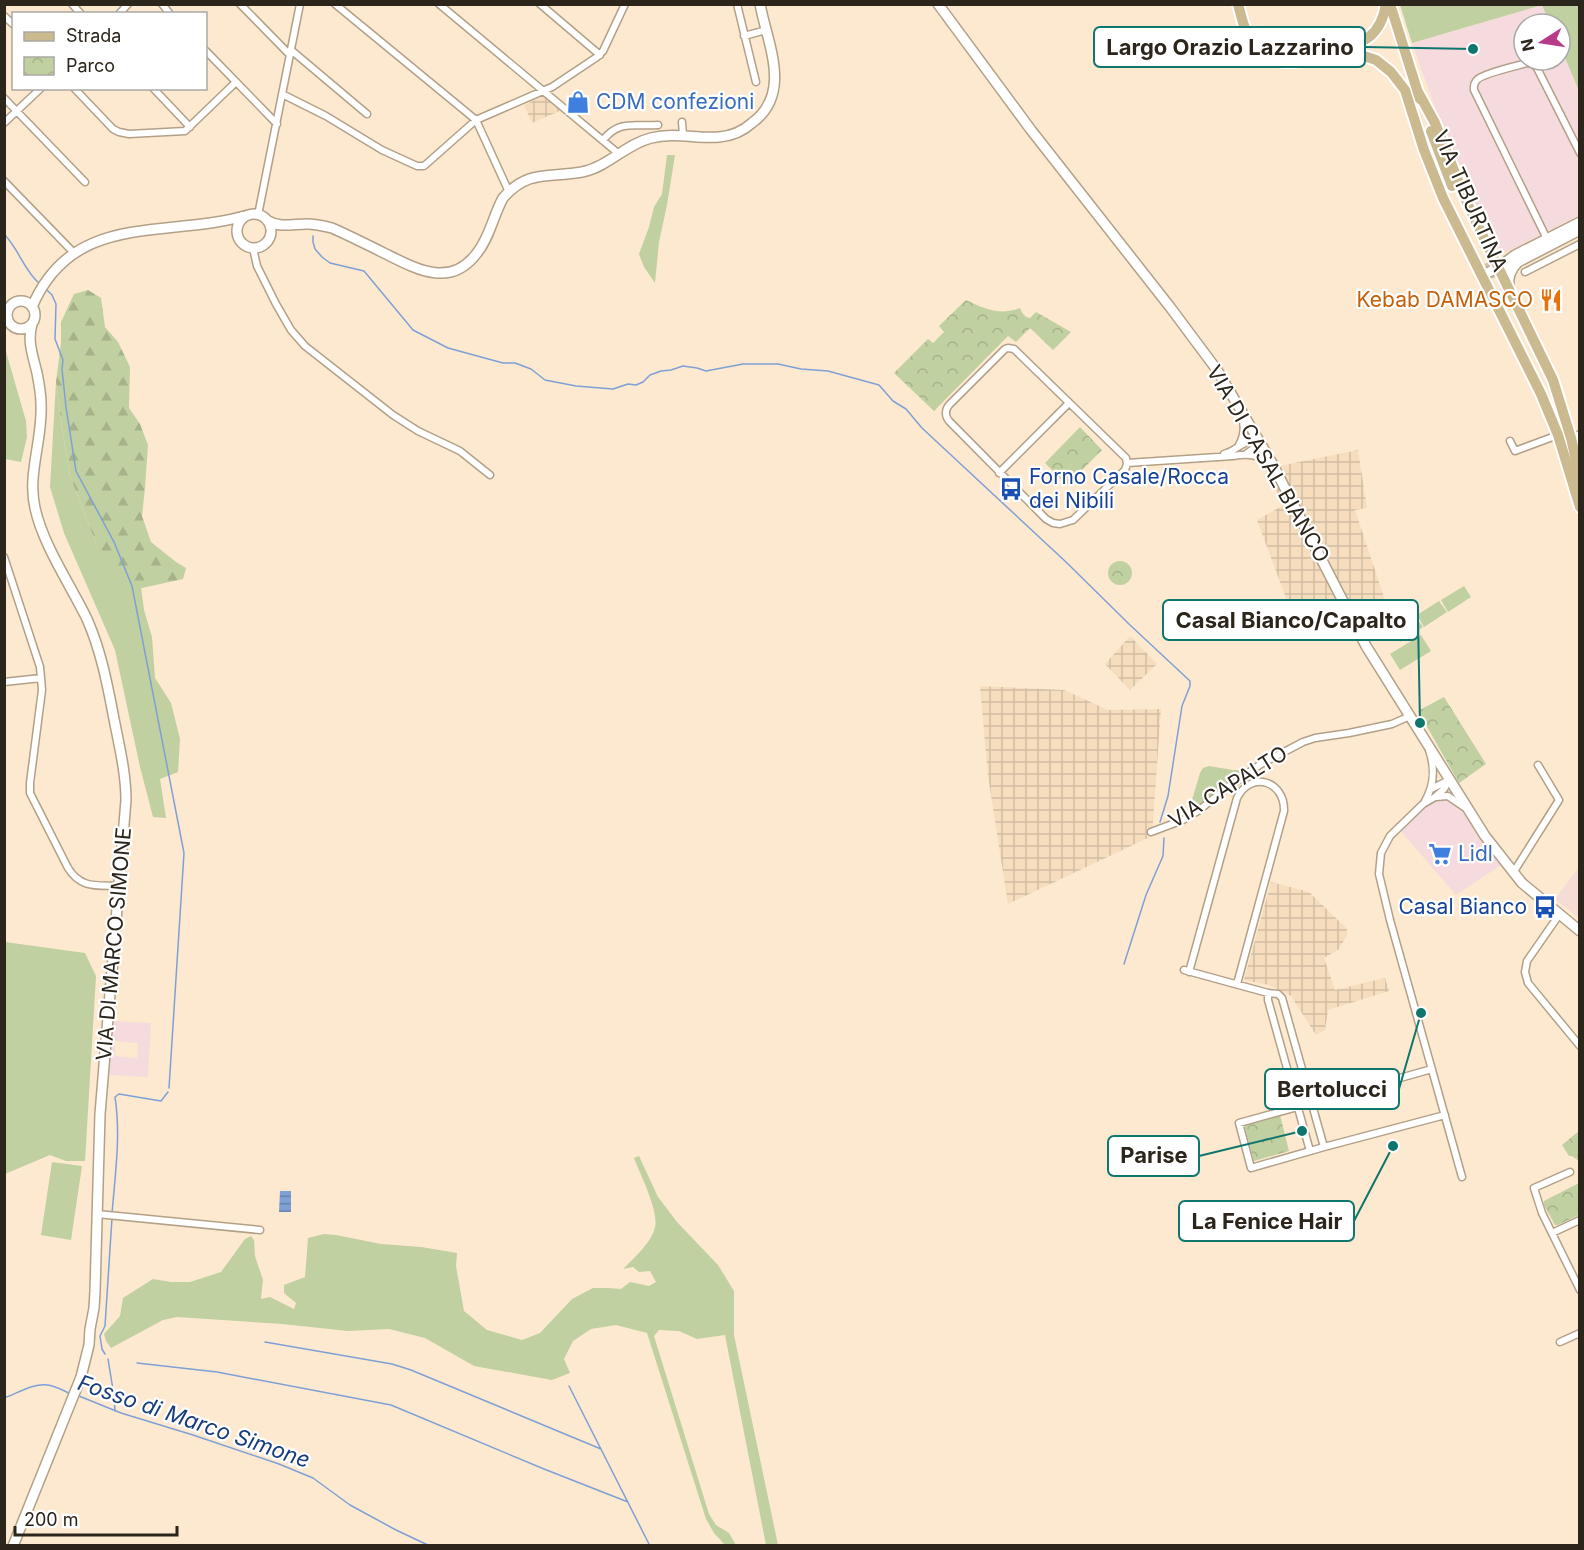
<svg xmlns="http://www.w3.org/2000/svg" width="1584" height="1550" font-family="Inter,sans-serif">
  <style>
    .commercial { fill: #f5dbdd; fill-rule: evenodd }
    .industrial { fill: url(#industrial-grid) }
    .education { fill: #f5dcd5 }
    .grass { fill: #c0d0a1 }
    .forest { fill: url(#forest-firs) }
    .park { fill: url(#park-crowns) }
    .water { fill: url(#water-rules) }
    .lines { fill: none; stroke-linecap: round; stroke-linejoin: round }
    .stream { stroke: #7fa0d5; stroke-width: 1.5 }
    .primary-tunnel { stroke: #d3c2ab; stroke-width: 10; stroke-dasharray: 10 5; stroke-linecap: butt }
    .street-casing { stroke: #b3a088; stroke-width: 9 }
    .secondary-casing { stroke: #b3a088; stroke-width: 12 }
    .primary-casing { stroke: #fff; stroke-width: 14 }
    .street { stroke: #fff; stroke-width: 6 }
    .secondary { stroke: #fff; stroke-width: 9 }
    .primary { stroke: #cbb98f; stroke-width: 10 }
    .labels { text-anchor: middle; stroke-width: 4.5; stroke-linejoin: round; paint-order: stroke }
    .shop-label { font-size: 21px; fill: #366cbe; stroke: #fff; text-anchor: start }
    .street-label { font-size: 21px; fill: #2c251b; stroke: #fff }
    .food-label { font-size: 21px; fill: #c56008; stroke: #fff; text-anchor: end }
    .transit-label { font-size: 21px; fill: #164399; stroke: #fff; text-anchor: start }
    .water-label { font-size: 22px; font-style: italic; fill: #153c7c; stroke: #fff }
    .leader { fill: none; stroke: #0f766e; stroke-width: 2 }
    .callout-dot { fill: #0f766e; stroke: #fff; stroke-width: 2 }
    .callout { fill: #fff; stroke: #0f766e; stroke-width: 2 }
    .callout-label { font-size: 22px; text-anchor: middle; font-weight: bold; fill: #2c251b }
  </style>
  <defs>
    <pattern id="industrial-grid" width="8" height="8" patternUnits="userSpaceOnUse" patternTransform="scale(1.5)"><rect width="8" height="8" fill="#f6ddbe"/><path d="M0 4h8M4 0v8" fill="none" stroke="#d3bea3"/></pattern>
    <pattern id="forest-firs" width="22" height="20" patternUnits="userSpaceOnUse" patternTransform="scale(1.5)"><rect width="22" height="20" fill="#c0d0a1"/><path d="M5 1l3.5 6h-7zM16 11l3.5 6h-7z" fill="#a5b28a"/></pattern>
    <pattern id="park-crowns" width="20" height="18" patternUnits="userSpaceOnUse" patternTransform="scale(1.5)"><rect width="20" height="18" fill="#c0d0a1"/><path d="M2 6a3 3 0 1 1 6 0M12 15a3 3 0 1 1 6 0" fill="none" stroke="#a5b28a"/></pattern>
    <pattern id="water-rules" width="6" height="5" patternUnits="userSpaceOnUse" patternTransform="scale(1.5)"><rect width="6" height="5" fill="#7fa0d5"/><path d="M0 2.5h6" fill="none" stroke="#6882ac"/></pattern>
  </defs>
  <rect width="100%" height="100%" fill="#fde9cf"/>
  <!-- commercial -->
  <path class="commercial" d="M1542,5L1550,24H1524V60H1560V46L1579,91V215L1507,252L1494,246L1457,169L1412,43Z
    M1449,780L1504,863L1456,895L1398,828Z
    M113,1021L151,1023L148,1077L109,1075ZM115,1041L138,1043L137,1058L115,1056Z"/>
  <!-- industrial -->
  <path class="industrial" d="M544,96L562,110L532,123L524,105Z
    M1358,450L1367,508L1355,510L1387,606L1346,621L1339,607L1292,614L1257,520L1284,505L1265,469Z
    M1130,636L1157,664L1130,690L1105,664Z
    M980,686L1064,690L1108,710L1161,709L1152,836L1008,904L988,776Z
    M1271,882L1309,892L1347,929V935L1339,949L1324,958L1335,990L1385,978L1389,991L1328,1010L1325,1030L1316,1035L1291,996L1269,985L1244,980Z"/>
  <!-- education -->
  <path class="education" d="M1579,867V918L1555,899Z"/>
  <!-- grass -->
  <path class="grass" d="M1400,5H1579V91L1560,46V24H1550L1542,5L1412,43Z
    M667,155H675L667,205L659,242L655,283L644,267L639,254L649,227L654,207L662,194Z
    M5,348L26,421L27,437L21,462L5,459Z
    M56,382L62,428L70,476L96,543L141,587L144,610L152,637L155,678L171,703L180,739L178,772L160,779L166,818L153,817L140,767L115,650L64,533L50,487Z
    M1464,586L1471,597L1448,612L1441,600Z
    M1439,601L1447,612L1424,627L1417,615Z
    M1415,616L1423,627L1400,642L1392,630Z
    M1421,635L1431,651L1400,670L1390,654Z
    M1209,766L1233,770H1244L1188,813L1200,773L1203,768Z
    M5,942L85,953L96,976L85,1161H66L50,1155L5,1174Z
    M639,1156L658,1197L677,1222L718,1265L734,1291V1335L778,1545H766L725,1335L697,1339L679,1331L659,1330L654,1336L709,1514L716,1525L729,1533L736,1545H725L714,1533L706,1519L647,1333L616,1325L591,1329L573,1341L564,1359L570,1373L552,1380L474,1366L425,1338L389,1329L348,1331L282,1324L177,1317L163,1320L111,1348L106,1341L104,1334L120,1316L123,1298L153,1279L171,1282H190L221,1272L245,1239L251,1236L254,1240L255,1256L263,1280L261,1299L270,1297L294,1309L296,1303L284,1293V1285L305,1277L308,1238L324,1234L336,1235L381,1244L421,1247L457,1253L456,1266L464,1311L487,1330L522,1340L540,1333L572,1299L593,1288H608L621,1289L630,1282L649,1286L656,1282L650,1271L639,1272L633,1267L623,1269C634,1258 652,1242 655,1227C659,1211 640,1174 634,1158Z
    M52,1162L82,1166L71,1240L41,1235Z"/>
  <!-- forest -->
  <path class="forest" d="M88,290L101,298L105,327L118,342L130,367L129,408L140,424L148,445L145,488L142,516L151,542L176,562L186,568L183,579L133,590L96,543L70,476L62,428L56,382L61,343V322L74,294Z"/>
  <!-- park -->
  <path class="park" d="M966,300C985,309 1000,316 1020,308C1022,313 1024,317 1030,318L1036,312L1071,332L1053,350L1030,328L1016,342L1008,336L934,411L894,373L928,339L933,343L944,332L939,326Z
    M1080,427L1102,450L1067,485L1045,463Z
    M1108 573a12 12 0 1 1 24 0a12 12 0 1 1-24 0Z
    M1444,697L1486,764L1459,783L1418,711Z
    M1280,1115L1289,1151L1254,1161L1244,1124Z
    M1579,1131V1161L1572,1156H1569L1562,1145Z
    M1579,1183V1215L1558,1225H1555L1544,1205V1201Z"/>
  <!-- water -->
  <path class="water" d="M280,1191H291V1212H279Z"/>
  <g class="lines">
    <!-- stream -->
    <path class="stream" d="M4,234C19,249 24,271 40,284
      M313,236V242L315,249L322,257L330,263L364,271L413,330L448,348L503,363H515L531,369L545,380L576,386L613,389L628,384L636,385L643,382L650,375L661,371L671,370L683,366L697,368L706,371L743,364H778L801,369L828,371L879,385L893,401L906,409L922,428L1066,562L1130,625L1190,681V686L1182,706L1168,796L1160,822
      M46,289L52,295L56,304L55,339L63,360L62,369L66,407L76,471L114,542L132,586L184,853L169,1088
      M1124,964L1146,895L1163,856L1164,838
      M112,1214C115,1175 121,1136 115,1097L119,1094L161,1101L168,1092
      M265,1342L392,1364L411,1370L601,1449
      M105,1354L102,1349L100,1336L105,1326L112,1218
      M108,1359L114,1396L115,1411
      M137,1363L217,1372L391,1405L544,1469L628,1502
      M569,1386L650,1546
      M79,1396L121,1413L193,1435L279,1464L313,1478L350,1505L396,1530L430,1546
      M4,1398C18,1393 33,1383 48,1385C56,1386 64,1391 71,1394"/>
    <!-- primary-tunnel -->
    <path class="primary-tunnel" d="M1489,262L1496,277"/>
    <!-- street casing -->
    <g class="street-casing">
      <path id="street" d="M72,4L81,14
        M162,4L170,14
        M240,4L290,55
        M335,4L476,120L509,192
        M439,4L619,154
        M540,4L600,55
        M737,4L756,82
        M119,14L128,4
        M4,16L14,25
        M744,36L766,30
        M291,50L367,114
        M206,51L277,124
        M74,88L113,129L119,132L129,134L185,131L236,82
        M153,88L190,127
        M282,94L326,116L382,150L417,166H424L476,120L552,87L597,57L603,51L625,4
        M4,98L85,182
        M682,122L683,135
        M4,123L41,88
        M603,140C620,119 635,127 658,125
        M4,181L75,254
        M258,215L300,4
        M1547,239L1474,90C1474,86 1473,85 1476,81C1480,74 1517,66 1527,63L1533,64L1537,68L1580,153
        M253,248L257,266L276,304L291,330L305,346L393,415L418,431L460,451L490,475
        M1525,272L1580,244
        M4,313L8,310
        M4,318L9,321
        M1008,348L1014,349L1126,458L1127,464L1125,470L1073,520L1060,524L1053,523L1046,519L949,421C945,416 945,410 949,405L1005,349Z
        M1571,438L1580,434
        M1510,441L1515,451L1558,435
        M1239,445C1244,436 1245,427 1242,418
        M1224,454C1239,450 1239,441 1259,440
        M1246,454L1253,449L1259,440
        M1127,463L1233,456C1250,453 1256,455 1271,463
        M999,473L1069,403
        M4,557L40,667L41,678
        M4,682L41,678L42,690L30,783V793L68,868C81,889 97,885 119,886
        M1449,780L1444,789L1435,797L1423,804L1390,836L1381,853L1379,874L1390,920L1462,1177
        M1431,789L1449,780
        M1436,797L1448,796L1464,807
        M1425,801C1435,784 1435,768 1429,750
        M1151,832L1183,820L1198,811L1228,787L1261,764L1303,742L1315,738L1349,733L1392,724L1410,716
        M1513,873L1559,800L1538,765
        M1559,915L1527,961L1525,972L1528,983L1580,1046
        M1184,970L1268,993L1278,994L1282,998L1324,1147
        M1189,972L1237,798C1251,770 1285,781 1284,811L1237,984
        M1268,993V1000L1310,1151
        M1432,1069L1400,1078L1376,1081L1352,1090L1312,1103L1239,1123L1251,1168L1324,1147L1445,1115
        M1570,1172L1534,1188L1542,1213L1580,1290
        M97,1214L260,1230
        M1552,1233L1580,1220
        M1560,1342L1580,1333"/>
    </g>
    <!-- secondary casing -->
    <g class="secondary-casing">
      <path id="secondary" d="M938,4L1031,130L1170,307L1217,370L1272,463L1366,646L1485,836L1522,883L1580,931
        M237 231a17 17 0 1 1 34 0a17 17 0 1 1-34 0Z
        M268,221C280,228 293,224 307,224C316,224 324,226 332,228C350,236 368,245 386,254C418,270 451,288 477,253C490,237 493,216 503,198C528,169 549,178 582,172C608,167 626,144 651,138C674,132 697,139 719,137C732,136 743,131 752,123C793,93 767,43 760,4
        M1503,264L1515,255L1580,222
        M1481,276L1499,267L1518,262L1580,230
        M1509,288C1508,277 1510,270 1518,262
        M7 315a14 14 0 1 1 28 0a14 14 0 1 1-28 0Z
        M32,307C73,210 167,239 248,215
        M13,1546L81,1377L89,1345L90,1329L94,1308L95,1291L100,1114L126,800C126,775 120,749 115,724C108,688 102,653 87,619C70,584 43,545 35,508C27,474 43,439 41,404C41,394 39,383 37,373C33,356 27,341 32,324"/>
    </g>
    <!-- primary casing -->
    <g class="primary-casing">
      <path id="primary" d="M1238,4C1243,23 1246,41 1263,54C1270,59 1279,62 1289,62C1307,63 1354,48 1369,37C1379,29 1384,17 1386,4
        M1390,4L1420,99
        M1331,53H1355L1376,60L1391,72L1405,90L1424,150L1443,198L1541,394L1558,435L1580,507
        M1418,92L1435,123L1468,205L1553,380L1571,438L1580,478
        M1431,131L1452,186"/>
    </g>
    <!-- street -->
    <use href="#street" class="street"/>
    <!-- secondary -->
    <use href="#secondary" class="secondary"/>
    <!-- primary -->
    <use href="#primary" class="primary"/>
  </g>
  <!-- icons -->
  <defs>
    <g id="shop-bare" transform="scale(1.8)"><path d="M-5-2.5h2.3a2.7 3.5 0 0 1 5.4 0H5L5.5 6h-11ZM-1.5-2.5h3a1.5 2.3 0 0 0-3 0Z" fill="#3f7fe0" stroke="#fff" stroke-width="2.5" paint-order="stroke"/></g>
    <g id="restaurant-bare" transform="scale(1.8)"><path d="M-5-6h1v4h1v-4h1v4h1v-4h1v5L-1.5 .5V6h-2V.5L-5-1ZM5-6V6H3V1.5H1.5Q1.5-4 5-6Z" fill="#e8710a" stroke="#fff" stroke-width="2.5" paint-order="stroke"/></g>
    <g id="bus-bare" transform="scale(1.8)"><path d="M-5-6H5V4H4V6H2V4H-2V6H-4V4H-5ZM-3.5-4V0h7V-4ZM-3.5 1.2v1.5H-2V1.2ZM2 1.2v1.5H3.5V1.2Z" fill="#1a4fb4" stroke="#fff" stroke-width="2.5" paint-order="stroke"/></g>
    <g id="supermarket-bare" transform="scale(1.8)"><path d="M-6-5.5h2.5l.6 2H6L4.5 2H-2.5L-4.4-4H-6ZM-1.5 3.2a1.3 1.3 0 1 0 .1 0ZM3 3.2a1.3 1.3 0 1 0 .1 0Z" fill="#3f7fe0" stroke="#fff" stroke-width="2.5" paint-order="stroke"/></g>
  </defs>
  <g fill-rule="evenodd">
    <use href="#shop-bare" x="578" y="102"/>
    <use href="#restaurant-bare" x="1551" y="300"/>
    <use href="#bus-bare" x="1011" y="489"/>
    <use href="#supermarket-bare" x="1440" y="854"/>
    <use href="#bus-bare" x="1545" y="907"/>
  </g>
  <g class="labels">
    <!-- shop labels -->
    <g class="shop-label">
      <text x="596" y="109">CDM confezioni</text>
      <text x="1458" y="861">Lidl</text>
    </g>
    <!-- street labels -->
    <g class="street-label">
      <text transform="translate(1470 201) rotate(66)" y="7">VIA TIBURTINA</text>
      <text transform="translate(1268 464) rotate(60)" y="7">VIA DI CASAL BIANCO</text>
      <text transform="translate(1228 787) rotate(-32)" y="7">VIA CAPALTO</text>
      <text transform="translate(114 944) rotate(-85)" y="7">VIA DI MARCO SIMONE</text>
    </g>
    <!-- food labels -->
    <g class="food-label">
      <text x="1533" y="307">Kebab DAMASCO</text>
    </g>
    <!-- transit labels -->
    <g class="transit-label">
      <text x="1029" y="484">Forno Casale/Rocca<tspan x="1029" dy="24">dei Nibili</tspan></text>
      <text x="1527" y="914" text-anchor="end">Casal Bianco</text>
    </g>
    <!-- water labels -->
    <g class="water-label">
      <text transform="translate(194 1421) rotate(19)" y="8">Fosso di Marco Simone</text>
    </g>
  </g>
  <!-- callouts -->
  <path class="leader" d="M1473 49L1365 47M1420 723L1418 620M1421 1013L1399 1089M1302 1131L1199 1156M1393 1146L1354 1221"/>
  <g class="callout-dot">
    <circle cx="1473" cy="49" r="6"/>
    <circle cx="1420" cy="723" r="6"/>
    <circle cx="1421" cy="1013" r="6"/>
    <circle cx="1302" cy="1131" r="6"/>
    <circle cx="1393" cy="1146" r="6"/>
  </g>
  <g class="callout">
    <rect x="1094" y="27" width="271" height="40" rx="6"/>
    <rect x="1163" y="600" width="255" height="40" rx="6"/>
    <rect x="1265" y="1069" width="134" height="40" rx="6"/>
    <rect x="1108" y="1136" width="91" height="40" rx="6"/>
    <rect x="1179" y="1201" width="175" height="40" rx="6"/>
  </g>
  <g class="callout-label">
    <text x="1230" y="55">Largo Orazio Lazzarino</text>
    <text x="1291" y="628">Casal Bianco/Capalto</text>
    <text x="1332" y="1097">Bertolucci</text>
    <text x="1154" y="1163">Parise</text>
    <text x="1267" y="1229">La Fenice Hair</text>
  </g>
  <!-- border -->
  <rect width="1584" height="1550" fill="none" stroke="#2c251b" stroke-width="12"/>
  <!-- legend -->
  <rect x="12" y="12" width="195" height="78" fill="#ffffff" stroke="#aba8a4" stroke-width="1.5"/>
  <rect x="24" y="32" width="30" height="9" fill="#cbb98f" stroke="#aba8a4" stroke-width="1.5"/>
  <text x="66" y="42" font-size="18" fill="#2c251b">Strada</text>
  <rect x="24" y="57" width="30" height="18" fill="url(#park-crowns)" stroke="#aba8a4" stroke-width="1.5"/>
  <text x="66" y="72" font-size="18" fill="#2c251b">Parco</text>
  <!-- north arrow -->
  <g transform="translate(1542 42) rotate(258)"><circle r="28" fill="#ffffff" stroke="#aba8a4" stroke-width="1.5"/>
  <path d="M0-4.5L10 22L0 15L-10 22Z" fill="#b73a89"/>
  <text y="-9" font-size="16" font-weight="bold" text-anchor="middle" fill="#2c251b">N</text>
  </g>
  <!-- scale -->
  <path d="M15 1526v9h162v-9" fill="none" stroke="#2c251b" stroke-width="3"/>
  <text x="24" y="1526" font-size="18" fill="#2c251b" stroke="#ffffff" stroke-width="4.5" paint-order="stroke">200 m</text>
</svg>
